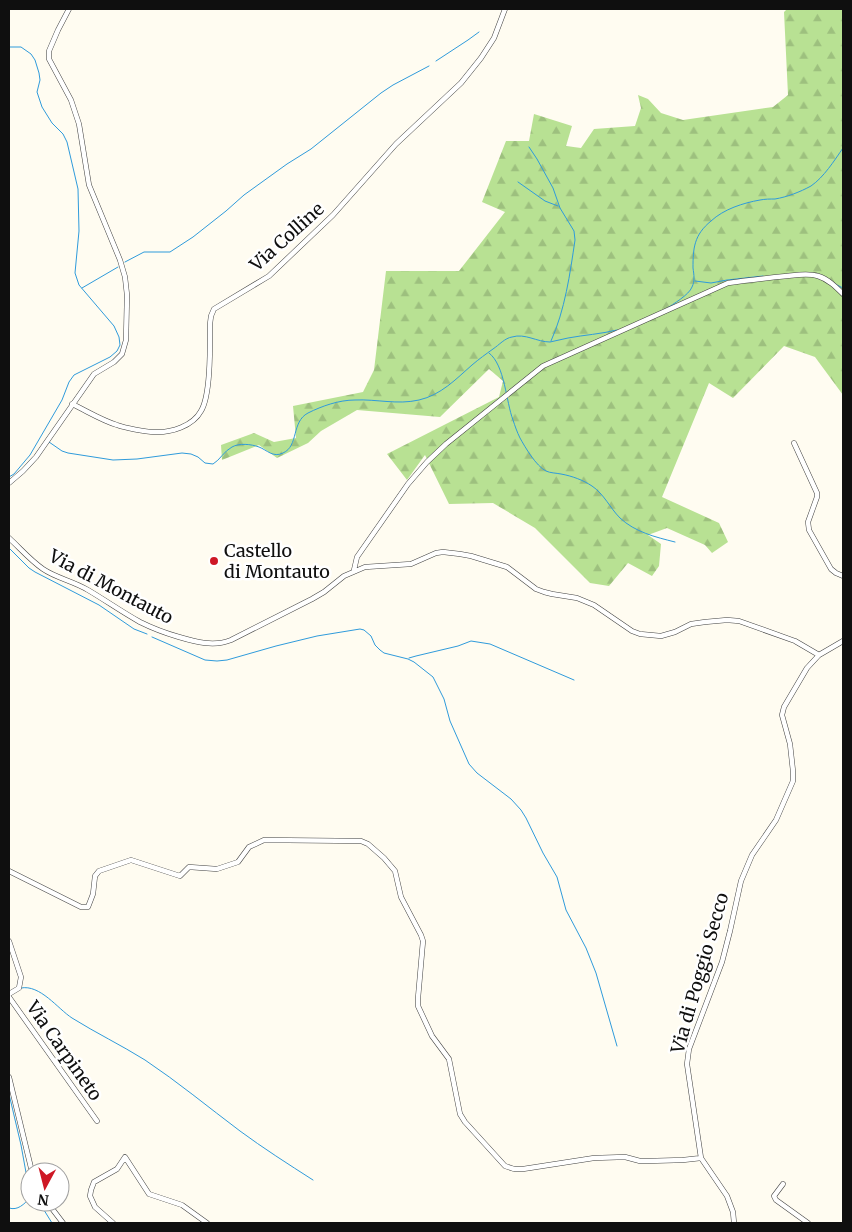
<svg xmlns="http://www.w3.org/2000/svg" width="852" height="1232" font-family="Merriweather,serif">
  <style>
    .forest { fill: url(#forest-firs) }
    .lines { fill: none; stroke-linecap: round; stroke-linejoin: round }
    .stream { stroke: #2f9bdb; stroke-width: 1 }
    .street-casing { stroke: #424242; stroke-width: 5.5 }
    .street { stroke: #fff; stroke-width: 4.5 }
    .poi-dot { fill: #ce1825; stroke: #fff; stroke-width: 2 }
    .labels { text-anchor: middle; stroke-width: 5; stroke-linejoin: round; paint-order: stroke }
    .street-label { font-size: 18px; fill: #0f0f0f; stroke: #fff }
    .poi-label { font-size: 18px; fill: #0f0f0f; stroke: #fff; text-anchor: start }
  </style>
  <defs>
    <pattern id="forest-firs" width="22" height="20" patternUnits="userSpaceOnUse" patternTransform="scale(1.25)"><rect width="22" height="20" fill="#b8e193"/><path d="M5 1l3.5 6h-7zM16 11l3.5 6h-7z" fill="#9dc07e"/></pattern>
  </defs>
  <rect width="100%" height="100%" fill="#fffcf1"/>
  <!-- forest -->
  <path class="forest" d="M787,9H843V395L815,357L784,346L733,398L709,383L662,497L719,523L728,542L712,553L705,545L667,528L648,535L661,544L659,566L652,576L628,563L609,586L590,583L535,528L493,503L449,504L425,455L407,480L387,454L499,397L503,381L489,369L440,417L357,410L321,431L308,443L277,458L259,445L222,460L221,445L254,433L274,442L296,438L293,406L363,392L374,370L386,271H459L505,212L482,202L506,141H529L534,114L572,126L566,146L581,148L594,129L635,126L641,108L638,95L648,99L661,113L683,120L773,107L788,95L784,12Z"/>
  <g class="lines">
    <!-- stream -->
    <path class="stream" d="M9,47H21L31,54L35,60L39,73L40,80L37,92L42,107L52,123L63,134L67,142L78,189L79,231L75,273L79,285L114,326L119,337L120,345L117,351L110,357L74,375L69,382L62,400L30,455L14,474L9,477
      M436,61L468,40L479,32
      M529,147L537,159L553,188L560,208L574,231L575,240C570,274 565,310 551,341
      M518,182L545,201L558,206
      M125,262L144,252H170L193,237L226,211L244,195L287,164L311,149L381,93L393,85L429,66
      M695,281L711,283L727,280L763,276
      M835,284L843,288
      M82,288L118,267
      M666,309C673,304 689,295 692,287C695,281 694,275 693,268C693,248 694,235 711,221C724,209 743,203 760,200C765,199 770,199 775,199C787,197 800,192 811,186C824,177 834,161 843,148
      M489,353C505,365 506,402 513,420C515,426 517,432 520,438C525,447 536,466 546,471C550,473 556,473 561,474C572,476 583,480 592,486C604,494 610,508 620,518C635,532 655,537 675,542
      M49,442L62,451L68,453L113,460L137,459L182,453L191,454L198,457L205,463L213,464C220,460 224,451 232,447C239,443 251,444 259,447C267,450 273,458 283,453C299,446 291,422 308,413C322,406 339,400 355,400C377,399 397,405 419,400C441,395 456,379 472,365C479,359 486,354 493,349C499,345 505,338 512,337C525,333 537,342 550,342C556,341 562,339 568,338C584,335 601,334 617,330
      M9,548L29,568L35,572L99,605L134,629L147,634
      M152,637L205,660L217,661L227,660L276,646L317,636L360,629L364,630L371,636L375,645L380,650L384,653L408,659L414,662L433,677L444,699L450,721L469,764L477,773L511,799L521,810L526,818L543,853L557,877L566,910L586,948L596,973L617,1046
      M409,658L416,656L458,646L471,641L490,644L574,680
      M21,988C40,984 58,1009 72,1018C96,1033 121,1045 145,1060C178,1082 208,1107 240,1131C263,1148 288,1164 313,1180
      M9,1094L21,1145L27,1178L30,1187
      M39,1202L52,1223
      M9,1208C18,1211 24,1204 30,1198"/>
    <!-- street casing -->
    <g class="street-casing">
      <path id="street" d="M72,404C87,411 101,420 117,425C125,428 146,432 154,432C171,433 193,426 201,411C211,395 210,345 210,324L211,316L214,309L269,276L333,215L396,144L461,83L481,58L494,38L505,9
        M794,443L817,493V497L808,522L809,530L831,569L836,573L843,576
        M9,483L23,471L36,457L94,374L114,362L122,354L126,340L127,295L125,277L120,260L89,185L79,124L71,100L49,59V51L58,30L69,9
        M9,538C20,548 30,560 43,569C56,578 73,581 88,590C105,600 122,612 140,622C152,628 165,633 179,637C196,642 214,647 231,640L312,599L324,592L344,576L365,567L411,564L436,553L443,552L460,554L471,556L507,567L536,589L544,592L552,594L577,598L594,605L632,631L640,634L661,636L675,632L691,624L705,622L727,620L739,621L795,641L819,655L843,641
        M354,570L357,557L408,484L427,462L446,444L543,366L728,283C748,280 767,278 787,276C797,275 808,273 818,276C828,279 836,287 843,294
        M9,871L81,907H88L93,894L95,876L99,871L131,860L180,876L189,867L217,869L238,862L249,847L264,840L361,841L368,844L384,858L395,871L401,897L421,935L423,941L418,998V1006L432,1036L449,1059L460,1114L465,1122L505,1166L514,1169H523L594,1158L625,1157L640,1161H648L683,1160L701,1158
        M9,941L21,977L19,988L9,994
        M9,997L97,1121
        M9,1077L32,1172
        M783,1184L774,1196L776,1200L808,1223
        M47,1202L63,1223
        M113,1223L95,1207L90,1196L91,1190L94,1182L117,1169L125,1157L149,1194L182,1205L207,1223
        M734,1223L733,1212L727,1196L701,1158L687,1064L689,1049L722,962L730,931L741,881L752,855L776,820L793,781V771L790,744L782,715L784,707L807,668L819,655"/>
    </g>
    <!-- street -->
    <use href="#street" class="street"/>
  </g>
  <!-- markers -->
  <circle class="poi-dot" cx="214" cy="561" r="5"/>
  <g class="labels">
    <!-- street labels -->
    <g class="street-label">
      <text transform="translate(287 237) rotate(-42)" y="6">Via Colline</text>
      <text transform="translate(111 587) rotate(28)" y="6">Via di Montauto</text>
      <text transform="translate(700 973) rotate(-74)" y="6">Via di Poggio Secco</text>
      <text transform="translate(64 1051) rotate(55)" y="6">Via Carpineto</text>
    </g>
    <!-- poi labels -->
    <g class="poi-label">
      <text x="224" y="557">Castello<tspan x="224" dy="21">di Montauto</tspan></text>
    </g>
  </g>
  <!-- border -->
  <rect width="852" height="1232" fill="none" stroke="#0f0f0f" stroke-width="20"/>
  <!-- north arrow -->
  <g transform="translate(45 1187) rotate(187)"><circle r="24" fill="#ffffff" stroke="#9f9f9f"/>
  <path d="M0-4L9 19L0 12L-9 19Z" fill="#ce1825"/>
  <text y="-8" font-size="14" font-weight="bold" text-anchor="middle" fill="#0f0f0f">N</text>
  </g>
</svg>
